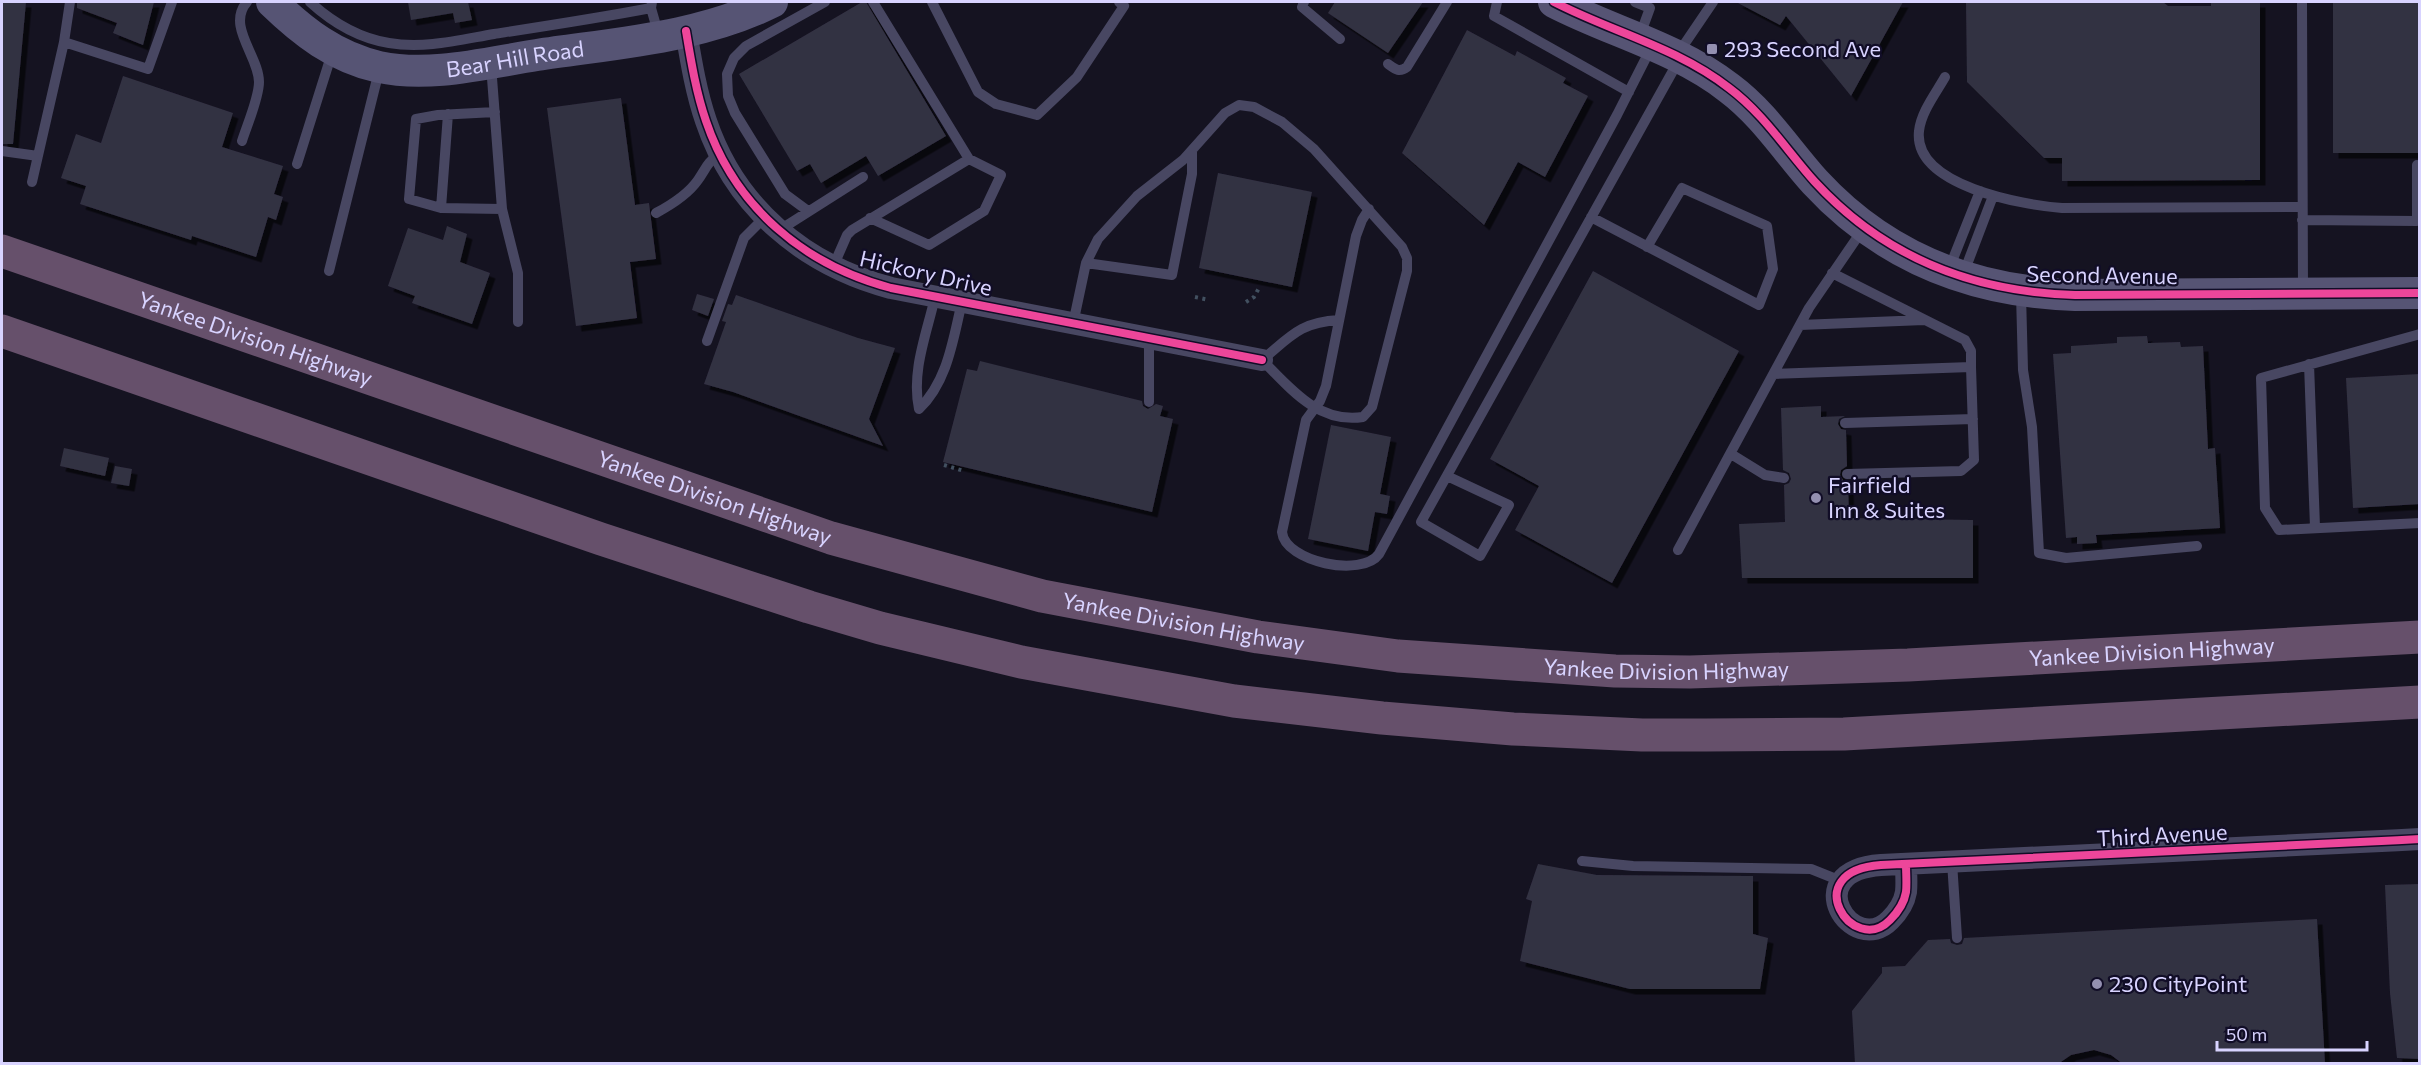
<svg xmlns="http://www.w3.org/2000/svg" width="2421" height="1065" font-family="Commissioner,sans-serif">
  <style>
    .building { fill: #333143; filter: url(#shadow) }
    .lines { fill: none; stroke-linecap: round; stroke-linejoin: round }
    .path { stroke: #425060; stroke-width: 4; stroke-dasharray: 3 4.5; stroke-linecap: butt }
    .lane { stroke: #484762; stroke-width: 10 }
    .street { stroke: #484762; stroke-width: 22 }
    .secondary { stroke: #565474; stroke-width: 32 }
    .highway { stroke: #66506b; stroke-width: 33 }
    .cycleway-casing { stroke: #110d27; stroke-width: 11 }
    .cycleway { stroke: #ed469a; stroke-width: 8 }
    .poi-dot { fill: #9490b1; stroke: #110d27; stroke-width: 2 }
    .labels { text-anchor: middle; stroke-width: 4.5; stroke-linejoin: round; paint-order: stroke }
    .poi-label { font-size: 22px; fill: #d8d3ff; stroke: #110d27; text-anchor: start }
    .street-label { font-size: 22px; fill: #d8d3ff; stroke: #110d27 }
  </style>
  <defs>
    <filter id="shadow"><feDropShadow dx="5.5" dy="5.5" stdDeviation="0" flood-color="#0009"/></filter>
  </defs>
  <rect width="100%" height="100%" fill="#151321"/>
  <!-- building -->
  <path class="building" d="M2,2H26L13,144H2Z
    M77,2H154L143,45L113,33L117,23L77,8Z
    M408,2H468L472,20L455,23L453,13L411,20Z
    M862,2H866L946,136L878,176L866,156L821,183L810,164L797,171L739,74Z
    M1335,2H1423L1388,53L1328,13Z
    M1736,2H1903L1851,96L1786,16L1780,25Z
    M1966,2H2163L2168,6H2211V2H2260V180L2062,181V158H2044L1967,82Z
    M2333,2H2420V153H2333Z
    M1467,30L1515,56L1517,51L1566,78L1563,83L1588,96L1545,177L1518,162L1484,225L1402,153Z
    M123,76L233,113L222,147L283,166L274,194L283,197L276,220L268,217L256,257L192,236L191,240L80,204L86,186L61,178L76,134L101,143Z
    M621,98L635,205L649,203L656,259L630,262L637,318L576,326L547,108Z
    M1218,173L1312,192L1292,287L1199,268Z
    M447,226L467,234L460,262L490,273L472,324L412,303L415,296L388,286L408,228L443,240Z
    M1593,271L1739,351L1612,583L1515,530L1539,486L1490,459Z
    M697,294L714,299L708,316L692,310Z
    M736,295L858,338L895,348L869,419L883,446L733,392L704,384L726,322L722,321L728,304L732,305Z
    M2147,336L2148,343L2180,342L2181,347L2203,346L2208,449L2215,448L2220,528L2096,535L2097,543L2077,544V537L2066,538L2053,354L2071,353V346L2117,343V337Z
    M980,361L1142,401L1143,406L1148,409L1156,404L1163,406L1160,416L1173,419L1152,512L943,462L967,369L977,371Z
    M2420,374V504L2353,508L2346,378Z
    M1821,406V417L1845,416L1839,419L1838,424L1841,429L1846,430L1847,466L1841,470L1840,475L1843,480L1848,481L1849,518L1973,520V578H1742L1739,524L1785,522L1784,485L1789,483L1791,479L1789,473L1783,470L1781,408Z
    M1331,425L1391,437L1380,494L1390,496L1387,514L1375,512L1368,551L1308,539Z
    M64,448L109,458L105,476L60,466Z
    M115,466L132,469L129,486L111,483Z
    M1538,864L1597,875L1753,876V934L1768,938L1760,989H1630L1520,961L1532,901L1526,899Z
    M2420,884V1059L2397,1058L2390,993L2385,885Z
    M2317,919L2325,1064H2123L2111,1055L2094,1050L2071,1055L2058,1064H1855L1852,1011L1882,973V967L1905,966L1928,940L1950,939L1951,943L1957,945L1962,944L1964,938Z"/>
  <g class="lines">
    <!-- path -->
    <path class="path" d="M1195,297L1209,300
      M1246,302L1254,297L1259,288
      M944,465L964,471"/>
    <!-- lane -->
    <path class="lane" d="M310,2C333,23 358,38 389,43C424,49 459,40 494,34C546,26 599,18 651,8
      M652,2L651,8L659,36
      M873,2L969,159
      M932,2L978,92L996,104L1037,115L1077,77L1124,6L1119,2
      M1304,2L1302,7L1340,39
      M1497,2L1494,16L1629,92
      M1635,2L1650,8L1639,38
      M2302,2L2303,292
      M64,42L148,69L172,2
      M1677,55L1713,2
      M1388,64C1395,69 1399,73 1407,67L1447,2
      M491,65L502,209L518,273V322
      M1945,77C1936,93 1921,112 1919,131C1913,186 2023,205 2062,208L2302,207
      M495,112L438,115L416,119L409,199L441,208L502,209
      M242,141C247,125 259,98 259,82C259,56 226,26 247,2
      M2,151L38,156
      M297,164L332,53
      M32,182L64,42L70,2
      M441,208L448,114
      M1369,209L1362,220L1356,236L1326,386L1320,401L1306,420L1282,532C1285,562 1362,578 1379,554L1617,115L1652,46
      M808,211L785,194L735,113L728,96L727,74L734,58L746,46L825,2
      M656,213C671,205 689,193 698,180C707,167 706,164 719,154
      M1591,217L1759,305L1773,269L1767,226L1682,188L1647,247
      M2302,220L2417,221V165
      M778,231L863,177
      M1086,263L1172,275L1192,174V152
      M833,267L847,235L852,230L969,159L1001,175L984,211L929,245L870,218
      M1949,269L1980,191
      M329,271L379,71
      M1963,275L1993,196
      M2021,294L2023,370L2032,427L2039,553L2066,558L2197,546
      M935,297C927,333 911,371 919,409C948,381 953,339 962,302
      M1073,324L1086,263L1098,239L1137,196L1183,160L1225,113L1239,105L1254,107L1282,122L1314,149L1402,247L1407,258V271L1372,407L1363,417C1318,424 1290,388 1262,360C1290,337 1300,322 1339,320
      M1800,325L1924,320
      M2420,334L2261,378L2265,508L2279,530L2420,523
      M707,341L744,238L764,218
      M2309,364L2315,527
      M1774,374L1971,367V351L1965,340L1832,273
      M1149,402V339
      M1845,423L1973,419
      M1731,454L1765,475L1784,478
      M1847,474L1961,471L1974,460L1971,367
      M1447,476L1509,505L1480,556L1421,522L1679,60
      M1678,550L1809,308L1863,229
      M1582,861L1633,866L1811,869L1841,881
      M1952,862L1957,938"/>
    <!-- street -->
    <path class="street" d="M686,31C691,61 696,92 706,121C735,207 804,265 891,288L1262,360
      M1906,864C1906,873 1907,883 1906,892C1904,904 1898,912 1890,920C1853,958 1796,871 1881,865C2060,858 2240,848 2420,839"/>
    <!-- secondary -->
    <g class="secondary">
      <path id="s1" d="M272,2C303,32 335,57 379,67C430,78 486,63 537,55C616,43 699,38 772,2"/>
      <path d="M1554,2C1612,32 1676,47 1729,88C1764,114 1787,151 1815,182C1885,258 1973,292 2075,295L2420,293"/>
    </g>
    <!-- highway -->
    <g class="highway">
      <path id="s2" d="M2,251L831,538L1042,596L1258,637L1398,656L1615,671L1690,672L1908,665L2420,637"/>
      <path d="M2,331L601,539L809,607L880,628L1021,662L1234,701L1382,718L1513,729L1642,735H1706L1844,734L2420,702"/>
    </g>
    <!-- cycleway casing -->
    <g class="cycleway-casing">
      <path id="cycleway" d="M1554,2C1612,32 1676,47 1729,88C1764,114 1787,151 1815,182C1885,258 1973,292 2075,295L2420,293
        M686,31C691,61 696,92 706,121C735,207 804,265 891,288L1262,360
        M1906,864C1906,873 1907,883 1906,892C1904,904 1898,912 1890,920C1853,958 1796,871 1881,865C2060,858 2240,848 2420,839"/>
    </g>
    <!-- cycleway -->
    <use href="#cycleway" class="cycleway"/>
  </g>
  <!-- markers -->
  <g class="poi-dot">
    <rect x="1706" y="43" width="12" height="12" rx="3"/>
    <circle cx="1816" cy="498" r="6"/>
    <circle cx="2097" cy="984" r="6"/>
  </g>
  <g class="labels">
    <!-- poi labels -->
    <g class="poi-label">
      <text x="1724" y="57">293 Second Ave</text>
      <text x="1828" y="493">Fairfield<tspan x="1828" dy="25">Inn &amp; Suites</tspan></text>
      <text x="2109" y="992">230 CityPoint</text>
    </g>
    <!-- street labels -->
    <g class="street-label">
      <text dy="8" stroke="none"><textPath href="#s1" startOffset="264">Bear Hill Road</textPath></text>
      <text transform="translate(926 273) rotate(13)" y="8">Hickory Drive</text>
      <text transform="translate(2102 275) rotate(1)" y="8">Second Avenue</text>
      <text dy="8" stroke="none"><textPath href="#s2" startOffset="268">Yankee Division Highway</textPath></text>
      <text dy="8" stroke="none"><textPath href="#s2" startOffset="754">Yankee Division Highway</textPath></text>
      <text dy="8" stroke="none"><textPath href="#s2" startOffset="1240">Yankee Division Highway</textPath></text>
      <text dy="8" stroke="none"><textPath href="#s2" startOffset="2212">Yankee Division Highway</textPath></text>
      <text dy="8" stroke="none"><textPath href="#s2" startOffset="1726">Yankee Division Highway</textPath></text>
      <text transform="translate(2162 835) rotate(-3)" y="8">Third Avenue</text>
    </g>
  </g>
  <!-- border -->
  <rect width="2421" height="1065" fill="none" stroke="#d8d3ff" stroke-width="6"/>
  <!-- scale -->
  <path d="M2217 1041v9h150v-9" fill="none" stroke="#d8d3ff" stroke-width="3"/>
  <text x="2226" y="1041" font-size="18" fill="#d8d3ff" stroke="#110d27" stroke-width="4.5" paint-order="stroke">50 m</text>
</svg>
